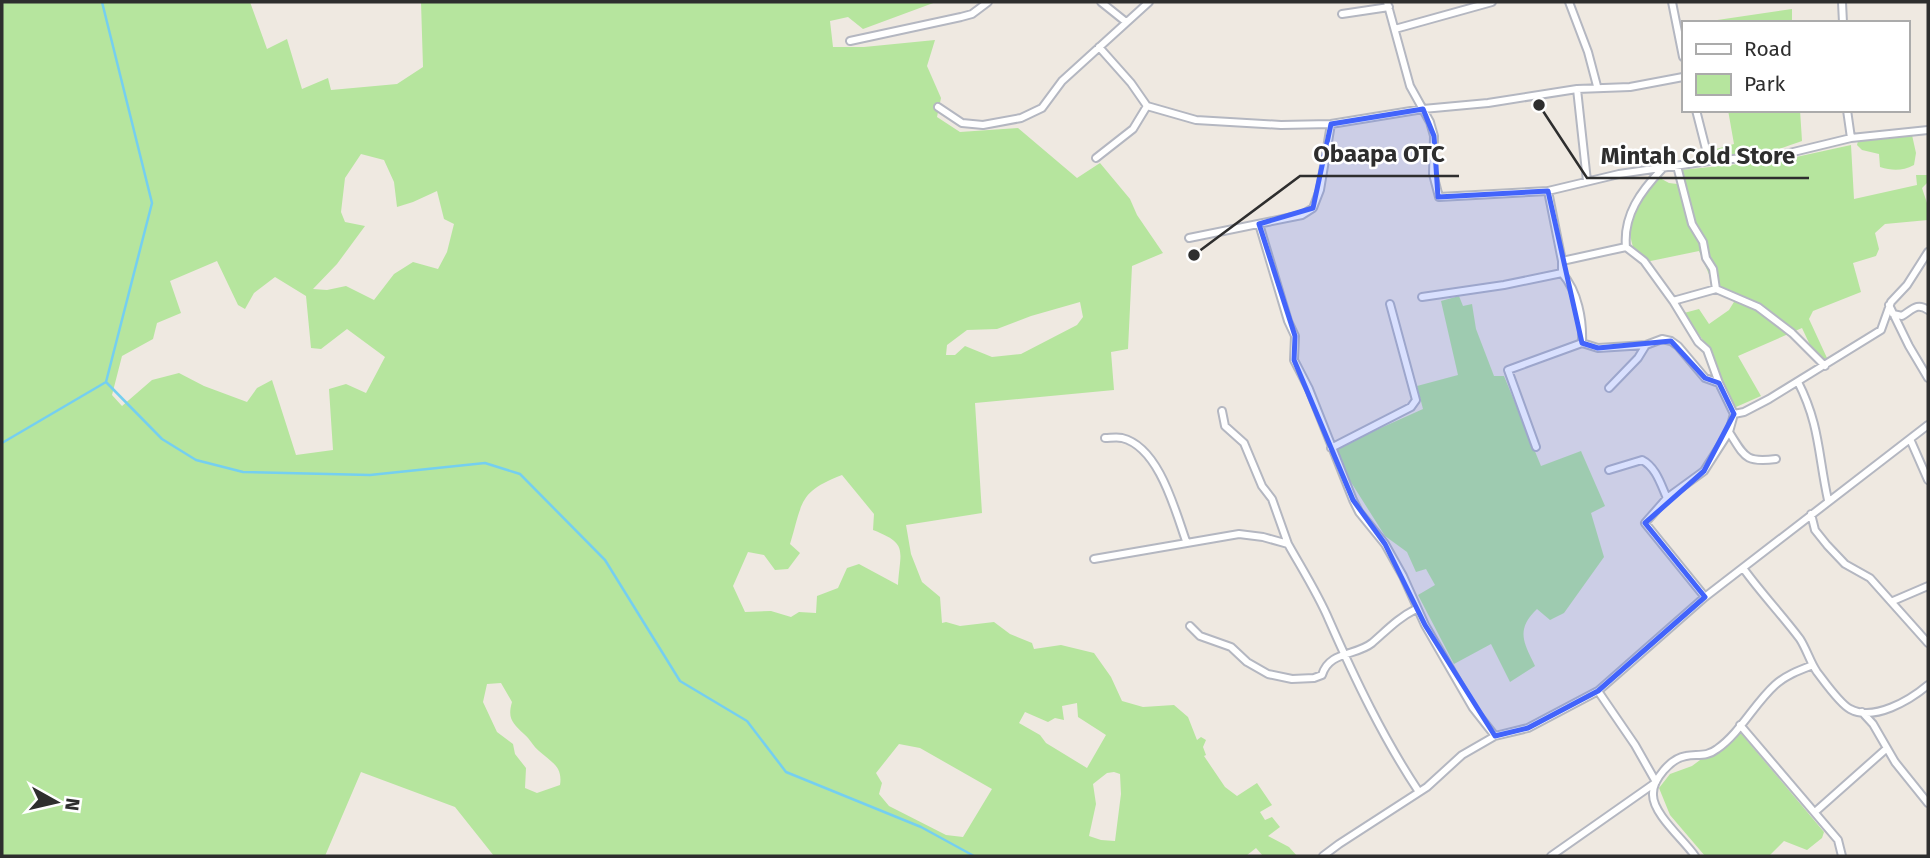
<svg xmlns="http://www.w3.org/2000/svg" width="1930" height="858" font-family="'Fira Sans',sans-serif">
  <style>
    .green { fill: #b6e59e; fill-rule: evenodd }
    .lines { fill: none; stroke-linecap: round; stroke-linejoin: round }
    .stream { stroke: #75cff0; stroke-width: 2.5 }
    .minor-casing { stroke: #b4b7c1; stroke-width: 10 }
    .minor { stroke: #fff; stroke-width: 6 }
    .marked { fill: #4264fb; fill-opacity: 0.2; stroke: #4264fb; stroke-width: 5; stroke-linejoin: round }
    .leader { fill: none; stroke: #2e2e2e; stroke-width: 2.5 }
    .callout-dot { fill: #2e2e2e; stroke: #fff; stroke-width: 2.5 }
    .callout-label { font-size: 24px; text-anchor: middle; font-weight: bold; fill: #2e2e2e; stroke: #fff; stroke-width: 5; stroke-linejoin: round; paint-order: stroke }
  </style>
  <rect width="100%" height="100%" fill="#efe9e1"/>
  <!-- green -->
  <path class="green" d="M2,2H250L267,49L287,39L302,89L328,78L331,90L397,84L423,67L421,2H936L863,29L848,17L830,21L833,47H864L935,40L927,66L941,98L937,117L960,132L1018,128L1077,178L1100,163L1130,199L1137,215L1163,253L1132,266L1128,349L1111,352L1114,390L975,403L982,513L906,525L911,554L922,582L940,597L942,623L946,622L960,626L994,622L1010,634L1032,643L1034,649L1061,645L1094,653L1111,677L1122,701L1143,707L1174,705L1188,717L1197,740L1201,737L1206,740L1203,747L1206,755L1204,756L1225,787L1237,796L1257,783L1272,805L1260,812L1265,820L1272,817L1280,827L1268,836L1289,847L1297,856H1263L1256,848L1246,856H494L455,807L361,772L325,856H2ZM361,154L384,160L394,182L397,207L413,202L437,191L444,219L454,224L447,252L438,269L413,262L394,274L374,300L346,286L327,290L313,289L337,264L365,226L345,222L341,212L345,178ZM217,261L238,305L245,309L254,293L275,277L306,296L311,348L321,349L347,329L385,357L366,393L346,384L329,389L333,450L296,455L272,380L257,388L247,402L204,386L179,373L152,380L122,406L112,395L122,356L153,339L157,323L181,313L170,281ZM1080,302L1083,317L1077,325L1021,354L992,357L965,346L955,355H946L947,345L967,330L997,329L1031,316ZM842,475L874,514L873,530C909,544 900,550 898,585L859,564L847,568L838,588L817,596L816,613L799,612L791,617L771,611L745,612L733,586L748,552L764,555L775,570L788,569L800,553L790,544C803,502 798,492 842,475ZM501,683L512,702C507,719 513,723 524,734C530,739 533,746 539,751C551,762 563,766 560,785L537,793L525,788L526,768L515,754L513,744L497,732L483,702L487,684ZM1077,703L1078,717L1106,735L1087,768L1046,743L1040,735L1019,723L1025,712L1048,722L1055,718L1064,720L1062,706ZM899,744L920,748L992,789L963,837L946,835L889,806L879,794L882,783L876,773ZM1114,772L1120,774L1121,794L1115,841L1101,840L1089,836L1096,804L1093,784L1107,773Z
    M1792,9V23H1697Z
    M1728,110H1800L1802,141C1776,150 1741,164 1716,149L1734,144Z
    M1908,134L1912,135L1916,153L1914,165C1902,171 1893,171 1880,167L1879,154L1862,150L1857,145L1858,141Z
    M1851,145L1854,199L1917,185L1916,175H1928V182L1922,188L1928,206V220L1885,224L1875,233L1879,249L1876,256L1853,263L1861,292L1813,311L1809,319L1827,358L1818,362L1802,328L1738,356L1761,396L1736,407L1719,377L1709,349L1684,313L1699,309L1709,324L1729,310L1737,297L1714,286L1699,251L1641,263C1619,228 1634,206 1658,177L1669,183L1677,184L1676,175L1681,170L1787,159Z
    M1459,296L1463,306L1472,304L1476,329L1494,376H1504L1541,466L1581,451L1605,506L1591,513L1604,557L1564,613L1550,620L1537,609C1515,630 1524,643 1535,666L1510,682L1491,644L1454,664L1418,595L1435,585L1426,569L1416,572L1407,552L1385,536L1349,479L1336,448L1423,409L1417,386L1458,375L1441,301Z
    M1739,731L1824,832L1822,838L1807,850L1784,841L1769,856H1705L1670,815L1659,788L1670,774L1692,766Z"/>
  <g class="lines">
    <!-- stream -->
    <path class="stream" d="M106,382L162,439L196,460L243,472L370,475L485,463L520,474L605,560L680,681L747,721L786,772L921,827L974,856
      M2,443L106,382L152,203L102,2"/>
    <!-- minor casing -->
    <g class="minor-casing">
      <path id="minor" d="M1101,2L1126,22
        M1387,2L1410,86L1430,122L1434,136L1433,174L1439,197L1548,191L1619,174L1709,161L1781,155L1851,138L1928,130
        M1569,2L1588,52L1597,86
        M1672,2L1683,57
        M1842,2L1843,23
        M1342,14L1389,7
        M1395,29L1492,2
        M850,41L961,17L972,14L988,2
        M1099,47L1131,83L1147,106L1196,120L1281,125L1331,124L1423,109L1488,103L1577,89L1630,87L1683,77
        M1577,89L1587,181
        M938,107L962,123L983,125L1021,118L1042,108L1062,81L1149,2
        M1696,110L1709,161
        M1847,110L1851,138
        M1096,158L1133,129L1147,106
        M1677,166L1692,224L1703,242L1706,258L1713,269L1716,289
        M1548,191L1562,261V273C1578,292 1583,319 1582,343
        M1259,224L1288,321L1295,336L1294,360L1309,389L1353,500L1359,512L1385,544L1403,576L1425,625L1473,708L1495,736
        M1189,238L1302,215L1313,208L1320,190L1331,124
        M1626,247C1623,215 1641,191 1662,169
        M1562,261L1626,247L1644,261L1673,301
        M1422,297L1504,285L1562,273
        M1889,305L1909,346L1928,378
        M1893,314L1902,316C1912,310 1917,302 1928,310
        M1798,382C1820,425 1818,455 1828,500
        M1719,383L1707,350L1698,342L1673,301L1716,289L1758,307L1792,333L1825,366
        M1609,388L1638,358L1646,345
        M1222,411L1225,426L1244,443L1262,486L1272,499L1288,544
        M1729,432C1745,457 1745,463 1776,459
        M1105,438C1110,438 1117,437 1122,438C1159,447 1175,510 1186,541
        M1910,439L1928,480
        M1536,447L1508,370L1582,343L1598,348L1646,345L1662,339L1671,341L1678,346L1705,378L1719,383L1734,414
        M1331,448L1411,407L1416,400L1390,304
        M1609,470L1642,460C1656,467 1661,485 1667,498
        M1811,514L1815,530L1827,545L1845,564L1870,578L1928,643
        M1094,559L1239,534L1263,537L1288,544C1302,569 1318,594 1329,620C1355,679 1383,738 1419,792
        M1743,568C1761,593 1782,615 1800,639C1807,650 1810,662 1817,672C1824,681 1840,704 1850,709C1874,722 1910,700 1928,685
        M1705,597L1645,523L1667,498L1704,471L1729,432L1734,414L1744,412L1769,399L1881,330L1891,302L1907,285L1928,252
        M1893,601L1928,586
        M1190,626L1200,636L1231,647L1247,662L1268,674L1292,679L1314,678L1322,675C1329,651 1356,656 1372,643C1387,630 1398,618 1416,609
        M1598,691L1635,745L1656,782
        M1862,712L1873,724L1895,762L1928,803
        M1740,725L1838,840L1842,856
        M1815,812L1886,749
        M1323,856L1339,844L1427,787L1462,755L1495,736L1528,728L1598,691L1705,597L1928,425
        M1551,856L1655,783
        M1695,856C1684,840 1653,814 1653,795C1652,780 1671,758 1686,756C1697,754 1707,757 1717,749C1740,733 1754,704 1775,685C1786,675 1800,670 1813,665"/>
    </g>
    <!-- minor -->
    <use href="#minor" class="minor"/>
  </g>
  <!-- marked area -->
  <path class="marked" d="M1423,109L1434,136L1438,197L1548,191L1582,343L1598,348L1671,341L1705,378L1719,383L1734,414L1704,471L1645,523L1705,597L1598,691L1528,728L1495,736L1425,625L1385,544L1353,500L1294,360L1295,336L1259,224L1313,208L1331,124Z"/>
  <!-- callouts -->
  <path class="leader" d="M1194 255L1300 176H1459M1539 105L1587 178H1809"/>
  <g class="callout-dot">
    <circle cx="1194" cy="255" r="7"/>
    <circle cx="1539" cy="105" r="7"/>
  </g>
  <g class="callout-label">
    <text x="1379" y="162">Obaapa OTC</text>
    <text x="1698" y="164">Mintah Cold Store</text>
  </g>
  <!-- border -->
  <rect width="1930" height="858" fill="none" stroke="#2e2e2e" stroke-width="7"/>
  <!-- legend -->
  <rect x="1682" y="21" width="228" height="91" fill="#ffffff" stroke="#ababab" stroke-width="2"/>
  <rect x="1696" y="44" width="35" height="10" fill="#ffffff" stroke="#ababab" stroke-width="2"/>
  <text x="1744" y="56" font-size="21" fill="#2e2e2e">Road</text>
  <rect x="1696" y="74" width="35" height="21" fill="#b6e59e" stroke="#ababab" stroke-width="2"/>
  <text x="1744" y="91" font-size="21" fill="#2e2e2e">Park</text>
  <!-- north arrow -->
  <g transform="translate(56 802) rotate(98)" stroke="#ffffff" stroke-width="5" paint-order="stroke">
  <path d="M0-5L12 26L0 18L-12 26Z" fill="#2e2e2e"/>
  <text y="-10" font-size="19" font-weight="bold" text-anchor="middle" fill="#2e2e2e">N</text>
  </g>
</svg>
